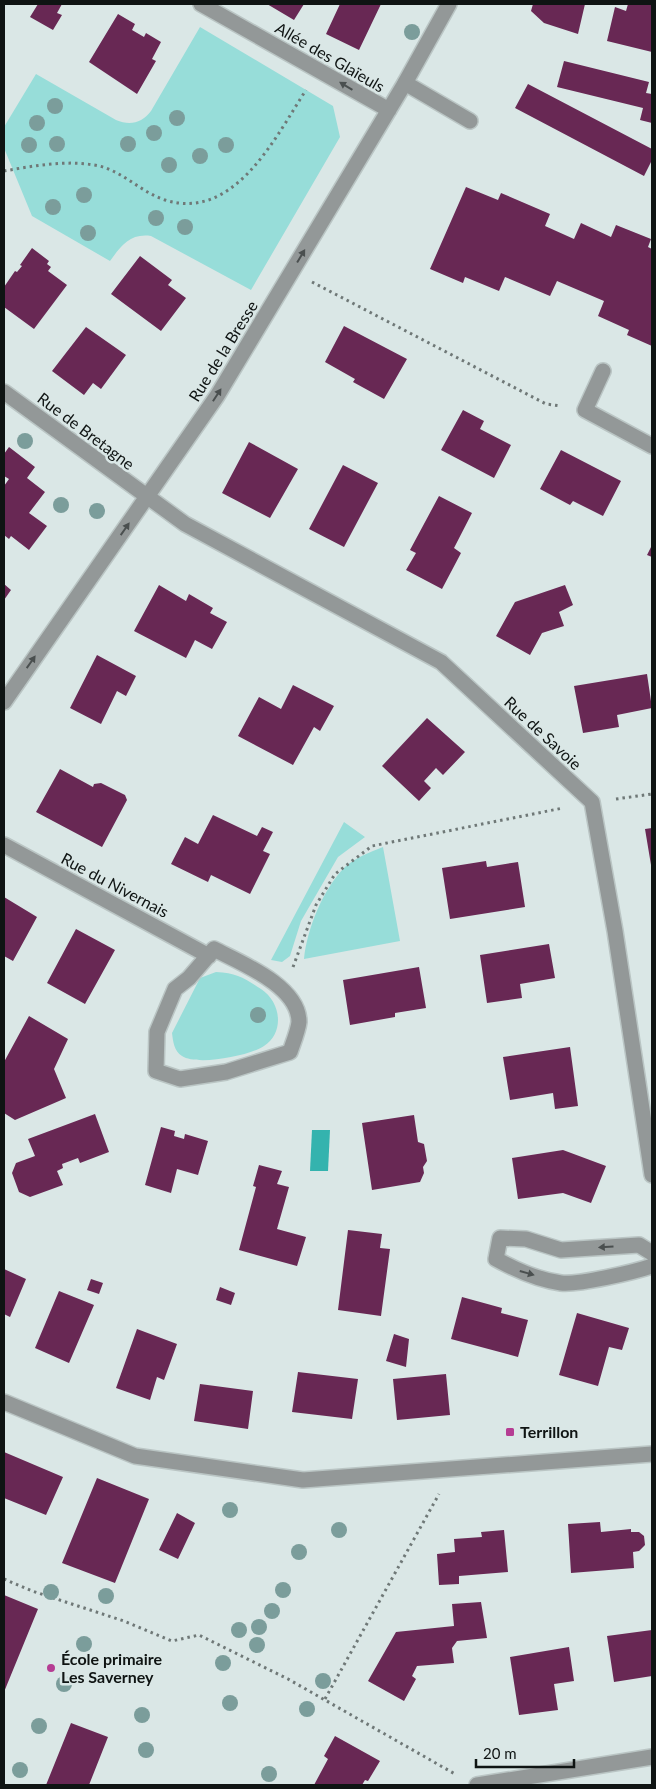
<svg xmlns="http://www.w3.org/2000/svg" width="656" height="1789" font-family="Lato,sans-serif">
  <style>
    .green { fill: #97ddd9 }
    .water { fill: #34b3ae }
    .building { fill: #682854 }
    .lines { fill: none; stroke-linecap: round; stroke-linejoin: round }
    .lane-casing { stroke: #bac5c4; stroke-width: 18 }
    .street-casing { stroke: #bac5c4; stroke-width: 18 }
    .path { stroke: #6f7877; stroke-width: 3; stroke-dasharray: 2.5 4; stroke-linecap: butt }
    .lane { stroke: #939898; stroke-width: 15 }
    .street { stroke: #939898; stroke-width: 15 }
    .tree { fill: #7b9d9b }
    .oneway { fill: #4a4f4f }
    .poi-dot { fill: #b53d93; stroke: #dae7e6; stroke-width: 2 }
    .labels { text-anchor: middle; stroke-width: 5; stroke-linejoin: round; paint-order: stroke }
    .street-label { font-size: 16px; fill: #0f1413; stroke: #dae7e6 }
    .poi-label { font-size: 16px; font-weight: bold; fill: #0f1413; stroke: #dae7e6; text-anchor: start }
  </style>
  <rect width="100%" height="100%" fill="#dae7e6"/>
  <!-- green -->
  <path class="green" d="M200,27L333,106L340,137L251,290L151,236C130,233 121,246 110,261L32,216L4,148V127L36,74L116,120C130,126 142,123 151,111Z
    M344,822L365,837L338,857L301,921L290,956L282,962L271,960Z
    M383,847L400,941L304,959C307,929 323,889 345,867C355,858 370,852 383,847Z
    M216,972C237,973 244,978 261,989C281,1002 285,1032 264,1046C249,1056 197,1066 182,1056C174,1051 173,1041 172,1033L200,978Z"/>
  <!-- water -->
  <path class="water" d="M312,1130H330L328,1171H310Z"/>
  <!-- building -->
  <path class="building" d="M38,4H62L57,13L62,15L53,30L30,17Z
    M267,4H304L294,20Z
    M340,4H381L359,50L326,34Z
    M533,4H585L578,34L544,23L531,11Z
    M628,4H652V52L607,41L615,7L626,11Z
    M118,14L135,24L132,30L144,37L146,33L161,42L152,59L156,61L137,94L89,62Z
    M564,61L649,82L646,93L652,94V123L640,120L643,108L557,87Z
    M528,84L652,149V160L644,176L515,108Z
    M466,187L498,200L501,193L550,214L545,226L574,239L581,223L611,237L616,225L651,239L648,247L652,249V346L627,335L629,330L598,316L604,301L557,281L550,296L505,277L499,291L465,277L463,283L430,269Z
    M32,248L49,261L47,264L51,267L48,271L67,285L34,329L4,307V287L15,271L17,272L22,266L20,265Z
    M140,256L172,280L168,285L186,298L161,331L111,294Z
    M344,326L407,359L384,399L353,382L355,379L325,362Z
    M86,327L126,355L101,389L93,383L84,395L52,371Z
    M463,410L484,421L480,429L511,445L494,478L441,450Z
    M249,442L298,469L270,518L222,493Z
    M9,447L35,467L27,478L45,492L29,513L47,526L29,550L11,536L9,539L4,535V486L9,479L4,476V454Z
    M561,450L621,481L603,516L573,501L570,505L540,489Z
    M343,465L378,483L344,547L309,529Z
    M439,496L472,513L454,548L461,553L442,589L406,570L416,553L410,550Z
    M652,545V557L647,555Z
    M4,584L11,590L4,600Z
    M159,585L186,601L189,594L213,608L210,613L227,622L212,649L195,640L186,658L134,631Z
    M565,585L573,605L559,612L564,626L542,633L530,655L496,636L515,602Z
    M97,655L136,676L126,696L117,691L101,724L70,708Z
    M647,674L652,708L617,715L619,727L583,733L574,686Z
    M293,685L334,706L320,731L314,727L293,765L238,736L259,697L281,709Z
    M427,718L465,752L443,775L436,768L424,781L431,788L419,801L382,766Z
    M60,769L93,787L94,784L101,783L125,795L127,800L102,847L36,812Z
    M213,815L257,836L262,827L273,832L263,851L270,854L250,894L211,875L208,882L171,864L185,837L198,844Z
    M652,828V865H651L645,829Z
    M486,861L487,867L518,862L525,907L450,919L442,868Z
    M4,897L37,917L13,961L4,956Z
    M76,929L115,950L85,1004L47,983Z
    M549,944L555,978L520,984L522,998L487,1003L480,955Z
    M419,967L426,1008L395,1013V1017L350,1025L343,980Z
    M29,1016L68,1039L54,1069L66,1098L15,1120L4,1113V1062Z
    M570,1047L578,1106L555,1109L553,1093L510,1100L503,1057Z
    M95,1114L109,1152L80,1163L78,1158L62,1164L63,1168L57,1171L63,1185L30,1197L19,1192L12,1173L16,1163L35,1156L28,1139Z
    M414,1115L418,1142L424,1144L427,1161L423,1167L424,1173L420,1182L372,1190L362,1123Z
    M161,1127L175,1131L174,1136L184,1139L185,1134L208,1141L198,1175L177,1169L171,1193L145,1185Z
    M563,1150L606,1166L591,1203L563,1193L518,1199L512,1158Z
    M259,1165L282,1171L277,1184L289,1187L277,1229L306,1237L297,1266L239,1250L256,1187L253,1186Z
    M348,1230L382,1234L380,1248L390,1249L381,1316L338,1310Z
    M4,1269L26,1279L10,1317L4,1314Z
    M91,1279L103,1283L99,1294L87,1290Z
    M220,1287L235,1293L231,1305L216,1300Z
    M59,1291L94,1305L69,1363L35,1348Z
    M462,1297L502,1308L501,1313L528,1320L518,1357L451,1339Z
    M577,1313L629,1328L622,1350L609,1347L598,1386L559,1375Z
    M137,1329L177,1344L164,1380L157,1377L150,1400L116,1388Z
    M394,1334L409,1339L406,1367L386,1361Z
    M298,1372L358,1379L352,1419L292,1412Z
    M446,1374L450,1415L397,1420L393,1379Z
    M200,1384L253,1391L248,1429L194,1421Z
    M4,1452L63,1477L46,1515L4,1498Z
    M97,1478L149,1499L115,1583L62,1563Z
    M177,1513L195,1523L178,1559L159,1550Z
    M600,1522L601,1532L631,1529V1532H639L644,1536L645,1545L639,1551L633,1552L634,1568L571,1573L568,1524Z
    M504,1530L508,1572L459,1576V1584L439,1585L437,1554L455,1552L454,1539L482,1537L481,1532Z
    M4,1595L38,1609L4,1692Z
    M481,1602L487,1638L457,1641L452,1648L454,1663L417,1666L412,1676L416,1679L404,1701L368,1681L396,1632L454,1626L452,1604Z
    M652,1630V1676L614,1682L607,1636Z
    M569,1647L574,1681L554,1684L558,1710L519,1715L510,1657Z
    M71,1723L108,1737L89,1785H46Z
    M335,1736L380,1761L368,1781L365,1780L362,1785H314L328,1759L324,1756Z"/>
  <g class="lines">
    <!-- lane casing -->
    <g class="lane-casing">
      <path id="lane" d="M405,83L470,121"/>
    </g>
    <!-- street casing -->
    <g class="street-casing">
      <path id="street" d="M201,4L389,110
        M603,371L585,410L652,446
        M4,392L185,524L441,662L592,802L615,931L652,1175
        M4,702L217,396L405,83L449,4
        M4,845L209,956
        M214,949C241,963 299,986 299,1022C298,1031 293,1043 290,1052L226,1072L180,1079L156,1071L157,1032L175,989L189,978Z
        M652,1253L639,1245L561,1250L526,1239L500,1238L496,1259C516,1270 538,1280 561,1283C579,1285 634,1272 652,1266
        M4,1402L135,1456L303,1480L652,1454
        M477,1785L652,1757"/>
    </g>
    <!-- path -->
    <path class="path" d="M4,171C33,166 65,160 94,165C121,169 140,192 165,200C235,222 276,136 306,90
      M312,282L546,404L561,406
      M616,799L652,794
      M293,967L316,905L335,874L372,846L563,808
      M4,1579L32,1591L124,1621L172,1641L199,1635L288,1679L455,1774
      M325,1699L439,1494"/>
    <!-- lane -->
    <use href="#lane" class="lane"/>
    <!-- street -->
    <use href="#street" class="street"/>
  </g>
  <!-- trees -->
  <g class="tree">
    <circle cx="412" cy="32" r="8"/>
    <circle cx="55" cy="106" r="8"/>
    <circle cx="177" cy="118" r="8"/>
    <circle cx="37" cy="123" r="8"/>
    <circle cx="154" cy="133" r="8"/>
    <circle cx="57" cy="144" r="8"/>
    <circle cx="128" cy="144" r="8"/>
    <circle cx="29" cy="145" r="8"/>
    <circle cx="226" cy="145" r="8"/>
    <circle cx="200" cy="156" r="8"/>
    <circle cx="169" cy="165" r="8"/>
    <circle cx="84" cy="195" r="8"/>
    <circle cx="53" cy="207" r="8"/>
    <circle cx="156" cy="218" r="8"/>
    <circle cx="185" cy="227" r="8"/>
    <circle cx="88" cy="233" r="8"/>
    <circle cx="25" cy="441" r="8"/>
    <circle cx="61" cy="505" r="8"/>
    <circle cx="97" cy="511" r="8"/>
    <circle cx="258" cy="1015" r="8"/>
    <circle cx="230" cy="1510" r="8"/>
    <circle cx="339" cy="1530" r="8"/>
    <circle cx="299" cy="1552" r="8"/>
    <circle cx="283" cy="1590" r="8"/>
    <circle cx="51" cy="1592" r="8"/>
    <circle cx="106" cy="1596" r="8"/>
    <circle cx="272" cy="1611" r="8"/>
    <circle cx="259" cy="1627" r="8"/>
    <circle cx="239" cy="1630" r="8"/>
    <circle cx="84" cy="1644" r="8"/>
    <circle cx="257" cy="1645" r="8"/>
    <circle cx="223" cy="1663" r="8"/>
    <circle cx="323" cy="1681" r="8"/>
    <circle cx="64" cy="1684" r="8"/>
    <circle cx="230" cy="1703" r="8"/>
    <circle cx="307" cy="1709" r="8"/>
    <circle cx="142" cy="1715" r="8"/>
    <circle cx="39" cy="1726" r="8"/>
    <circle cx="146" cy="1750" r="8"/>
    <circle cx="20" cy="1770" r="8"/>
    <circle cx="269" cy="1774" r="8"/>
  </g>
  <!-- one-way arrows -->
  <defs><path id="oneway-solid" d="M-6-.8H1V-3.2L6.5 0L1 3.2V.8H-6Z" transform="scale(1.25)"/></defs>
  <g class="oneway">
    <use href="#oneway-solid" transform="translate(346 86) rotate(-149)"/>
    <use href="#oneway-solid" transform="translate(301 256) rotate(-59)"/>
    <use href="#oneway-solid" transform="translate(217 395) rotate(-57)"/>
    <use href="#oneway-solid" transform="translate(125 529) rotate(-55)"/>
    <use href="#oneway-solid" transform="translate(31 662) rotate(-55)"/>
    <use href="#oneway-solid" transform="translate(606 1247) rotate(177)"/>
    <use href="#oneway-solid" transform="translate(527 1273) rotate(16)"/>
  </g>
  <!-- markers -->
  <g class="poi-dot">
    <rect x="505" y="1427" width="10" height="10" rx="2.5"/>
    <circle cx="51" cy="1668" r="5"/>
  </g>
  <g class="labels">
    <!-- street labels -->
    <g class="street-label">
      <text transform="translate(330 57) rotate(30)" y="6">Allée des Glaïeuls</text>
      <text transform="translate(223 351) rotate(-58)" y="6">Rue de la Bresse</text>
      <text transform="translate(86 431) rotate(37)" y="6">Rue de Bretagne</text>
      <text transform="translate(543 733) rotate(43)" y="6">Rue de Savoie</text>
      <text transform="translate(115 885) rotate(28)" y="6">Rue du Nivernais</text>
    </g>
    <!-- poi labels -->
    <g class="poi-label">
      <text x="520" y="1438">Terrillon</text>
      <text x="61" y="1665">École primaire<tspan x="61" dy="18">Les Saverney</tspan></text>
    </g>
  </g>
  <!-- border -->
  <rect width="656" height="1789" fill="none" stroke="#0f1413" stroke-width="10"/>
  <!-- scale -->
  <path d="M476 1759v8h98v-8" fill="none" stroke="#0f1413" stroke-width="2.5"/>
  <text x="483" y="1759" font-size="15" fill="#0f1413" stroke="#dae7e6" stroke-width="4" paint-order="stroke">20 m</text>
</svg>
